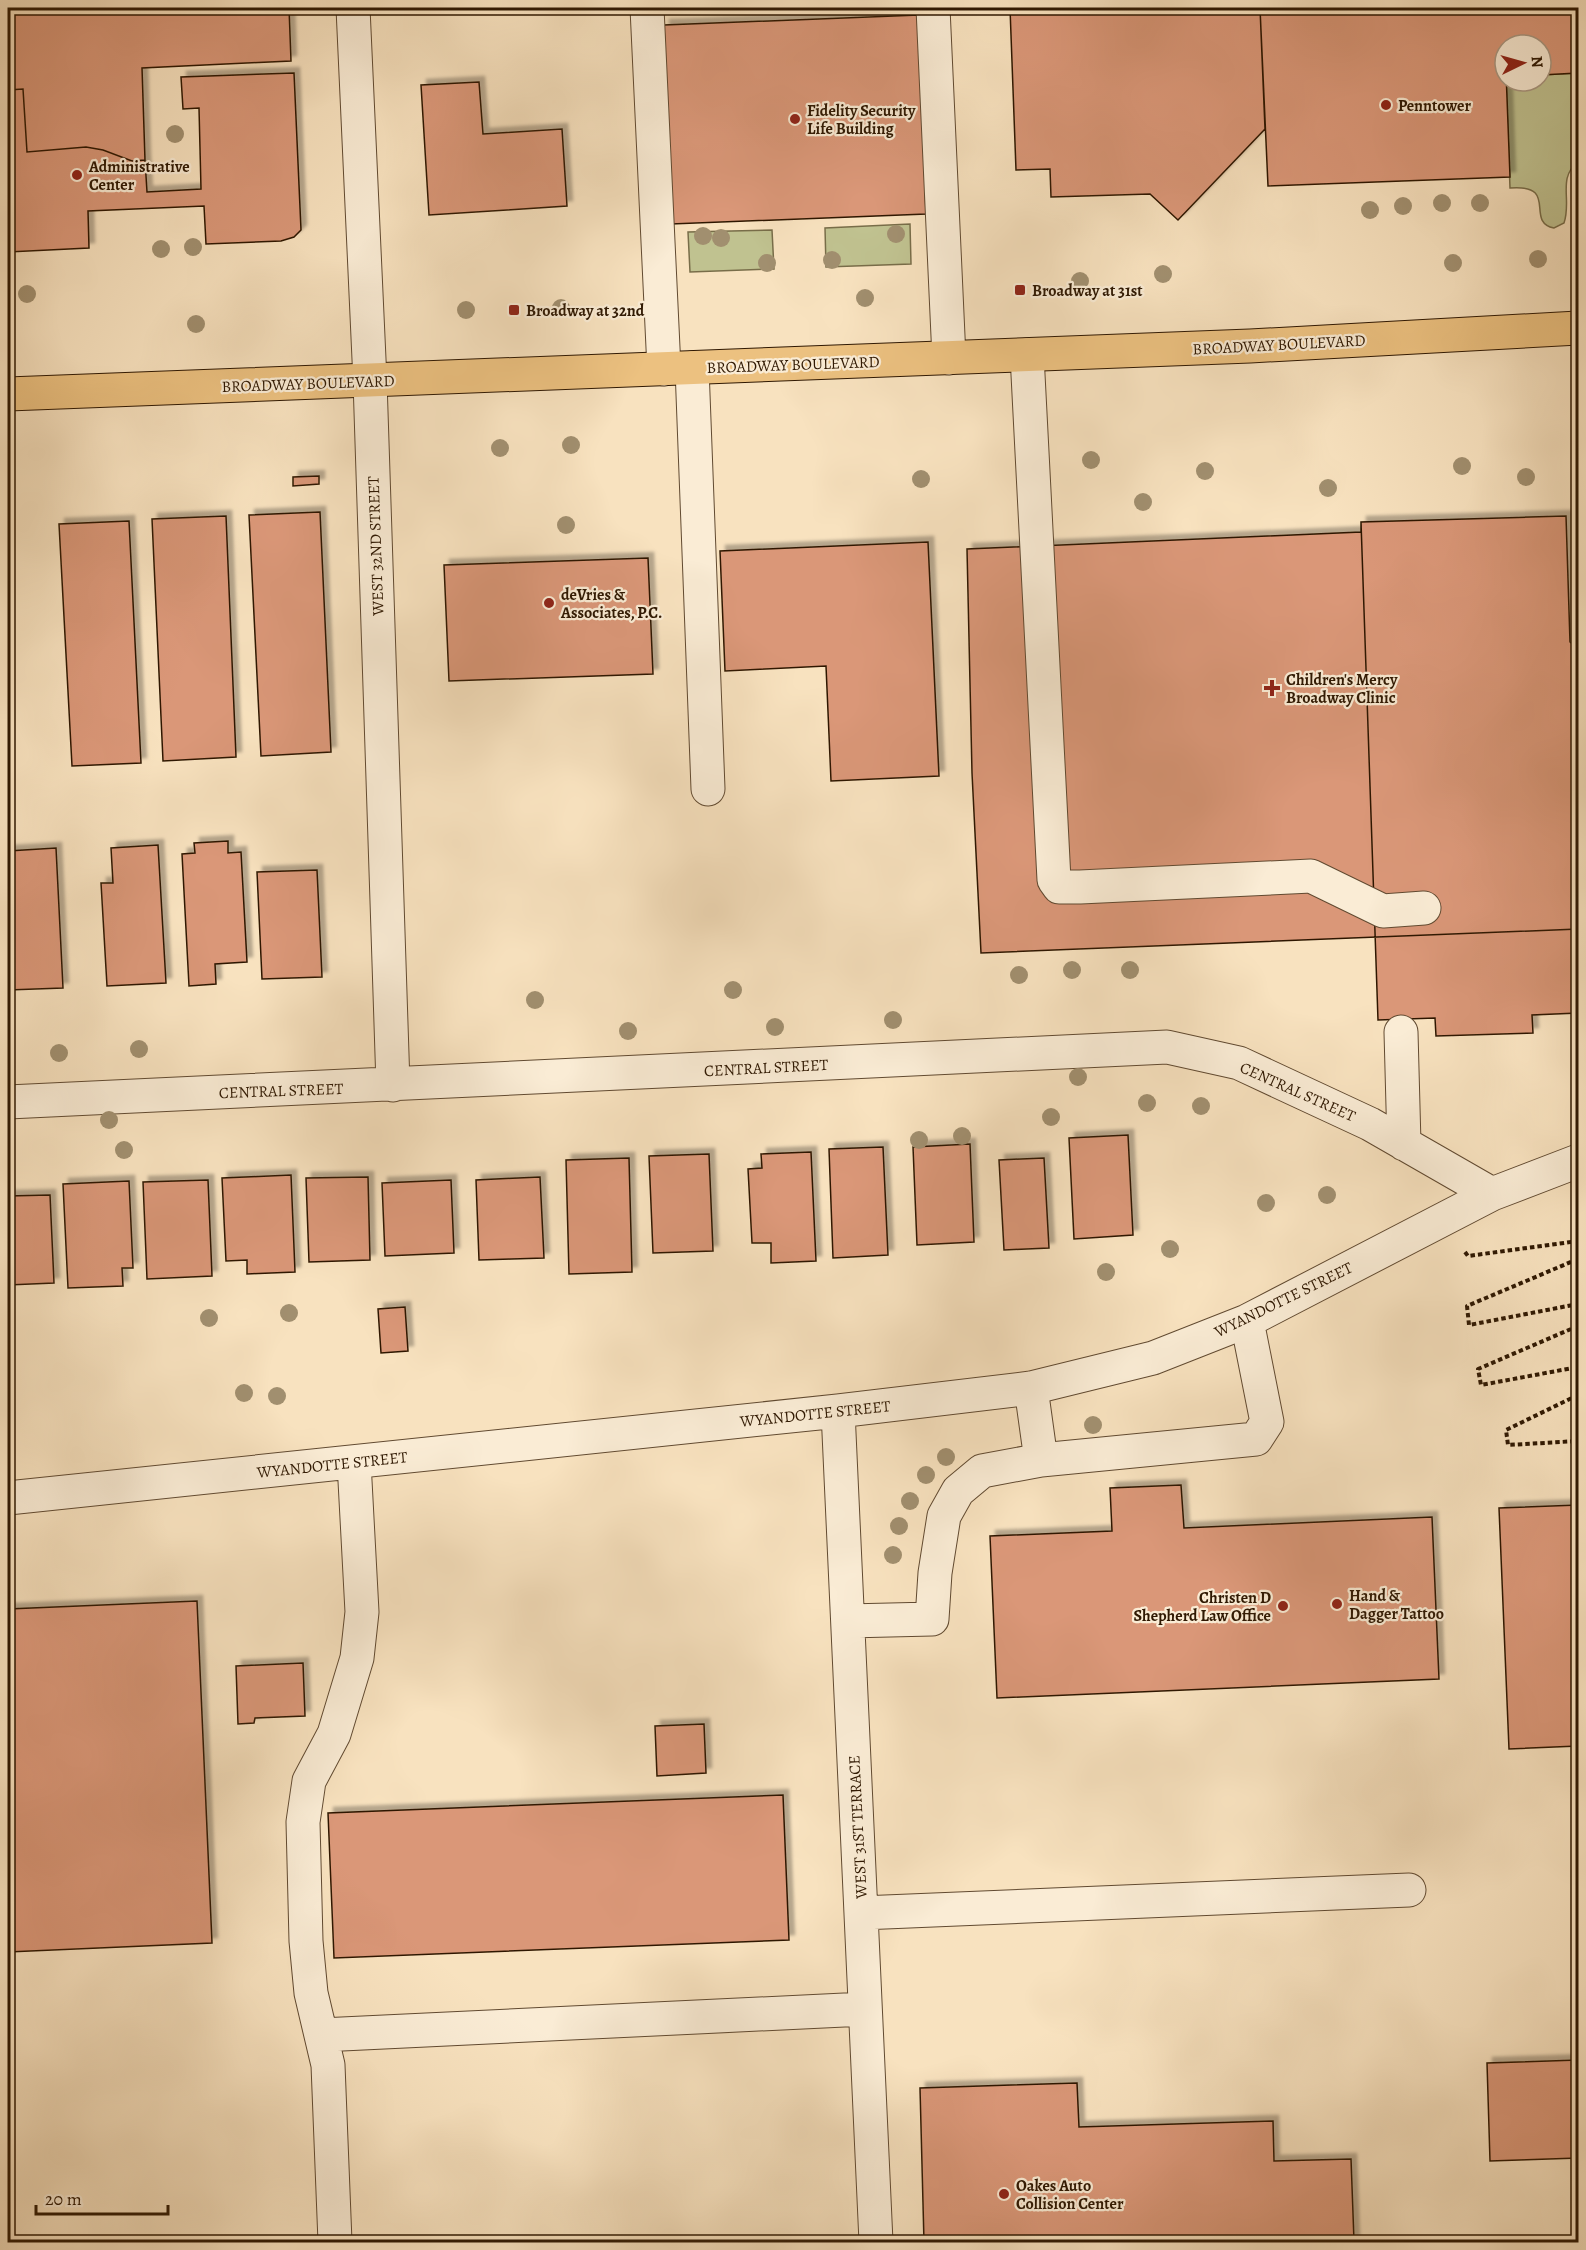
<svg xmlns="http://www.w3.org/2000/svg" width="1586" height="2250" font-family="Alegreya,serif">
  <style>
    .green { fill: #c0c290; stroke: #786d49; stroke-width: 1.5 }
    .building { fill: #da9778; stroke: #2f1802; stroke-width: 1.5; filter: url(#shadow) }
    .lines { fill: none; stroke-linecap: round; stroke-linejoin: round }
    .minor-casing { stroke: #614a31; stroke-width: 35 }
    .major-casing { stroke: #2f1802; stroke-width: 35 }
    .path { stroke: #2f1802; stroke-width: 4; stroke-dasharray: 4.5 3; stroke-linecap: butt }
    .minor { stroke: #faecd5; stroke-width: 33 }
    .major { stroke: #ecc180; stroke-width: 33 }
    .tree { fill: #a18f6f }
    .poi-dot { fill: #8f2418; stroke: #faecd5; stroke-width: 2 }
    .labels { text-anchor: middle; stroke-width: 4.5; stroke-linejoin: round; paint-order: stroke }
    .poi-label { font-size: 16px; font-weight: bold; fill: #2f1802; stroke: #faecd5; text-anchor: start }
    .street-label { font-size: 16px; fill: #2f1802; stroke: #faecd5 }
  </style>
  <defs>
    <filter id="shadow"><feDropShadow dx="5.5" dy="-5.5" stdDeviation="1.5" flood-color="#0004"/></filter>
  </defs>
  <rect width="100%" height="100%" fill="#f8e2bf"/>
  <filter id="stains"><feTurbulence type="fractalNoise" baseFrequency=".00333" numOctaves="4"/><feColorMatrix values="0 0 0 0 .2 0 0 0 0 .09 0 0 0 0 .02 0 0 0 .5 -.17"/></filter>
  <radialGradient id="worn" r=".72"><stop offset=".6" stop-color="#630" stop-opacity="0"/><stop offset="1" stop-color="#630" stop-opacity=".3"/></radialGradient>
  <!-- green -->
  <path class="green" d="M1578,73V162C1557,178 1572,200 1564,223L1554,228C1524,222 1560,184 1510,188L1506,81H1541V75Z
    M910,224L911,264L826,267L825,228Z
    M772,230L774,269L690,272L688,232Z"/>
  <!-- building -->
  <path class="building" d="M8,8H289L291,61L142,68L145,160L132,161L103,150L86,147L27,152L23,89L8,90Z
    M1010,8H1260L1265,129L1178,220L1150,194L1051,197L1050,169L1016,170Z
    M1260,8H1578V73L1541,75V45H1505L1510,177L1268,186Z
    M919,15L926,214L671,224L664,25Z
    M294,73L301,230L294,237L281,241L206,244L204,206L88,211L89,248L8,252V90L23,89L27,152L86,147L103,150L132,161L145,160L147,192L201,189L199,108L183,109L181,77Z
    M479,82L483,134L562,129L567,206L429,215L421,85Z
    M319,476V484L293,486V477Z
    M320,512L331,752L261,756L249,515Z
    M226,516L236,757L163,761L152,519Z
    M1566,516L1570,642L1578,649V929L981,953L972,773L967,549L1361,532V522Z
    M1566,516L1570,642L1578,649V1013L1532,1015L1533,1033L1436,1036L1435,1018L1378,1020L1361,522Z
    M129,521L141,763L72,766L59,524Z
    M928,542L939,776L831,781L826,666L725,671L720,551Z
    M648,558L653,674L449,681L444,565Z
    M228,841V853L241,852L247,962L215,964L216,984L189,986L182,854L195,853L194,843Z
    M158,845L166,983L107,986L101,883H113L111,848Z
    M56,848L63,988L8,990V851Z
    M317,870L322,977L262,979L257,872Z
    M1128,1135L1133,1235L1074,1239L1069,1138Z
    M970,1144L974,1242L917,1245L913,1147Z
    M883,1147L888,1255L833,1258L829,1149Z
    M811,1152L816,1261L771,1263V1243H752L748,1169L762,1168L761,1154Z
    M709,1154L713,1251L653,1253L649,1156Z
    M629,1158L632,1272L569,1274L566,1160Z
    M1044,1158L1049,1248L1004,1250L999,1160Z
    M291,1175L295,1272L247,1274V1260L226,1261L222,1178Z
    M368,1177L370,1260L309,1262L306,1178Z
    M540,1177L544,1258L479,1260L476,1180Z
    M208,1180L212,1276L147,1279L143,1182Z
    M451,1180L454,1253L385,1256L382,1183Z
    M129,1181L133,1268H122L123,1286L68,1288L63,1184Z
    M50,1195L54,1283L8,1285V1196Z
    M405,1307L408,1351L381,1353L378,1309Z
    M1181,1485L1184,1528L1432,1517L1439,1679L997,1698L990,1536L1112,1531L1110,1488Z
    M1578,1505V1746L1509,1749L1499,1508Z
    M197,1601L212,1943L8,1952V1609Z
    M303,1663L305,1716L255,1718L254,1723L238,1724L236,1666Z
    M704,1724L706,1773L657,1776L655,1726Z
    M783,1795L789,1940L334,1958L328,1813Z
    M1578,2060V2158L1490,2161L1487,2063Z
    M1077,2083L1079,2127L1273,2121L1274,2161L1351,2159L1354,2241L924,2242L920,2088Z"/>
  <g class="lines">
    <!-- minor casing -->
    <g class="minor-casing">
      <path id="minor" d="M353,8L370,381L393,1085
        M647,8L664,369
        M933,8L949,358
        M1027,355L1054,880L1059,887H1080L1311,876L1383,911L1424,908
        M692,368L708,789
        M1401,1032L1404,1144
        M8,1102L1167,1047L1239,1063L1370,1124L1492,1194
        M1031,1388L1041,1460
        M838,1411L876,2242
        M8,1498L838,1411L1031,1388L1153,1358L1247,1321L1492,1194L1578,1161
        M848,1621L932,1619L935,1573L944,1516L958,1491L982,1471L1041,1460L1256,1439L1267,1422L1247,1321
        M861,1913L1409,1890
        M321,2035L865,2009
        M335,2242L328,2065L311,1993L306,1941L303,1822L309,1781L334,1734L357,1658L362,1612L354,1462"/>
    </g>
    <!-- major casing -->
    <g class="major-casing">
      <path id="major" d="M8,394L1250,346L1578,328"/>
    </g>
    <!-- path -->
    <path class="path" d="M1465,1252L1468,1256L1578,1241
      M1578,1259L1467,1306L1469,1325L1578,1304
      M1578,1326L1478,1369L1481,1385L1578,1367
      M1578,1395L1506,1430L1508,1445L1578,1441"/>
    <!-- minor -->
    <use href="#minor" class="minor"/>
    <!-- major -->
    <use href="#major" class="major"/>
  </g>
  <!-- trees -->
  <g class="tree">
    <circle cx="175" cy="134" r="9"/>
    <circle cx="1442" cy="203" r="9"/>
    <circle cx="1480" cy="203" r="9"/>
    <circle cx="1403" cy="206" r="9"/>
    <circle cx="1370" cy="210" r="9"/>
    <circle cx="896" cy="234" r="9"/>
    <circle cx="703" cy="236" r="9"/>
    <circle cx="721" cy="238" r="9"/>
    <circle cx="193" cy="247" r="9"/>
    <circle cx="161" cy="249" r="9"/>
    <circle cx="1538" cy="259" r="9"/>
    <circle cx="832" cy="260" r="9"/>
    <circle cx="767" cy="263" r="9"/>
    <circle cx="1453" cy="263" r="9"/>
    <circle cx="1163" cy="274" r="9"/>
    <circle cx="1080" cy="281" r="9"/>
    <circle cx="27" cy="294" r="9"/>
    <circle cx="865" cy="298" r="9"/>
    <circle cx="561" cy="308" r="9"/>
    <circle cx="466" cy="310" r="9"/>
    <circle cx="196" cy="324" r="9"/>
    <circle cx="571" cy="445" r="9"/>
    <circle cx="500" cy="448" r="9"/>
    <circle cx="1091" cy="460" r="9"/>
    <circle cx="1462" cy="466" r="9"/>
    <circle cx="1205" cy="471" r="9"/>
    <circle cx="1526" cy="477" r="9"/>
    <circle cx="921" cy="479" r="9"/>
    <circle cx="1328" cy="488" r="9"/>
    <circle cx="1143" cy="502" r="9"/>
    <circle cx="566" cy="525" r="9"/>
    <circle cx="1072" cy="970" r="9"/>
    <circle cx="1130" cy="970" r="9"/>
    <circle cx="1019" cy="975" r="9"/>
    <circle cx="733" cy="990" r="9"/>
    <circle cx="535" cy="1000" r="9"/>
    <circle cx="893" cy="1020" r="9"/>
    <circle cx="775" cy="1027" r="9"/>
    <circle cx="628" cy="1031" r="9"/>
    <circle cx="139" cy="1049" r="9"/>
    <circle cx="59" cy="1053" r="9"/>
    <circle cx="1078" cy="1077" r="9"/>
    <circle cx="1147" cy="1103" r="9"/>
    <circle cx="1201" cy="1106" r="9"/>
    <circle cx="1051" cy="1117" r="9"/>
    <circle cx="109" cy="1120" r="9"/>
    <circle cx="962" cy="1136" r="9"/>
    <circle cx="919" cy="1140" r="9"/>
    <circle cx="124" cy="1150" r="9"/>
    <circle cx="1327" cy="1195" r="9"/>
    <circle cx="1266" cy="1203" r="9"/>
    <circle cx="1170" cy="1249" r="9"/>
    <circle cx="1106" cy="1272" r="9"/>
    <circle cx="289" cy="1313" r="9"/>
    <circle cx="209" cy="1318" r="9"/>
    <circle cx="244" cy="1393" r="9"/>
    <circle cx="277" cy="1396" r="9"/>
    <circle cx="1093" cy="1425" r="9"/>
    <circle cx="946" cy="1457" r="9"/>
    <circle cx="926" cy="1475" r="9"/>
    <circle cx="910" cy="1501" r="9"/>
    <circle cx="899" cy="1526" r="9"/>
    <circle cx="893" cy="1555" r="9"/>
  </g>
  <!-- markers -->
  <g class="poi-dot">
    <circle cx="1386" cy="105" r="6"/>
    <circle cx="795" cy="119" r="6"/>
    <circle cx="77" cy="175" r="6"/>
    <rect x="1014" y="284" width="12" height="12" rx="3"/>
    <rect x="508" y="304" width="12" height="12" rx="3"/>
    <circle cx="549" cy="603" r="6"/>
    <path d="M1269 679h6v6h6v6h-6v6h-6v-6h-6v-6h6z"/>
    <circle cx="1337" cy="1604" r="6"/>
    <circle cx="1283" cy="1606" r="6"/>
    <circle cx="1004" cy="2194" r="6"/>
  </g>
  <g class="labels">
    <!-- poi labels -->
    <g class="poi-label">
      <text x="1398" y="111">Penntower</text>
      <text x="807" y="116">Fidelity Security<tspan x="807" dy="18">Life Building</tspan></text>
      <text x="89" y="172">Administrative<tspan x="89" dy="18">Center</tspan></text>
      <text x="1032" y="296">Broadway at 31st</text>
      <text x="526" y="316">Broadway at 32nd</text>
      <text x="561" y="600">deVries &amp;<tspan x="561" dy="18">Associates, P.C.</tspan></text>
      <text x="1286" y="685">Children's Mercy<tspan x="1286" dy="18">Broadway Clinic</tspan></text>
      <text x="1349" y="1601">Hand &amp;<tspan x="1349" dy="18">Dagger Tattoo</tspan></text>
      <text x="1271" y="1603" text-anchor="end">Christen D<tspan x="1271" dy="18">Shepherd Law Office</tspan></text>
      <text x="1016" y="2191">Oakes Auto<tspan x="1016" dy="18">Collision Center</tspan></text>
    </g>
    <!-- street labels -->
    <g class="street-label">
      <text transform="translate(1279 344) rotate(-3)" y="6">BROADWAY BOULEVARD</text>
      <text transform="translate(793 364) rotate(-2)" y="6">BROADWAY BOULEVARD</text>
      <text transform="translate(308 383) rotate(-2)" y="6">BROADWAY BOULEVARD</text>
      <text transform="translate(375 546) rotate(-92)" y="6">WEST 32ND STREET</text>
      <text transform="translate(766 1067) rotate(-3)" y="6">CENTRAL STREET</text>
      <text transform="translate(281 1090) rotate(-2)" y="6">CENTRAL STREET</text>
      <text transform="translate(1298 1091) rotate(24)" y="6">CENTRAL STREET</text>
      <text transform="translate(1283 1299) rotate(-26)" y="6">WYANDOTTE STREET</text>
      <text transform="translate(815 1413) rotate(-6)" y="6">WYANDOTTE STREET</text>
      <text transform="translate(332 1464) rotate(-6)" y="6">WYANDOTTE STREET</text>
      <text transform="translate(857 1827) rotate(-93)" y="6">WEST 31ST TERRACE</text>
    </g>
  </g>
  <!-- margin -->
  <rect width="1586" height="2250" fill="none" stroke="#f8e2bf" stroke-width="30"/>
  <rect x="9" y="9" width="1568" height="2232" fill="none" stroke="#2f1802" stroke-width="3"/>
  <rect x="15" y="15" width="1556" height="2220" fill="none" stroke="#2f1802" stroke-width="1.5"/>
  <!-- north arrow -->
  <g transform="translate(1523 63) rotate(85)"><circle r="28" fill="#faecd5" stroke="#a99781" stroke-width="1.5"/>
  <path d="M0-4.5L10 22L0 15L-10 22Z" fill="#8f2418"/>
  <text y="-9" font-size="16" font-weight="bold" text-anchor="middle" fill="#2f1802">N</text>
  </g>
  <!-- scale -->
  <path d="M36 2205v9h132v-9" fill="none" stroke="#2f1802" stroke-width="3"/>
  <text x="45" y="2205" font-size="18" fill="#2f1802" stroke="#faecd5" stroke-width="4.5" paint-order="stroke">20 m</text>
  <rect width="100%" height="100%" filter="url(#stains)"/>
  <rect width="100%" height="100%" fill="url(#worn)"/>
</svg>
